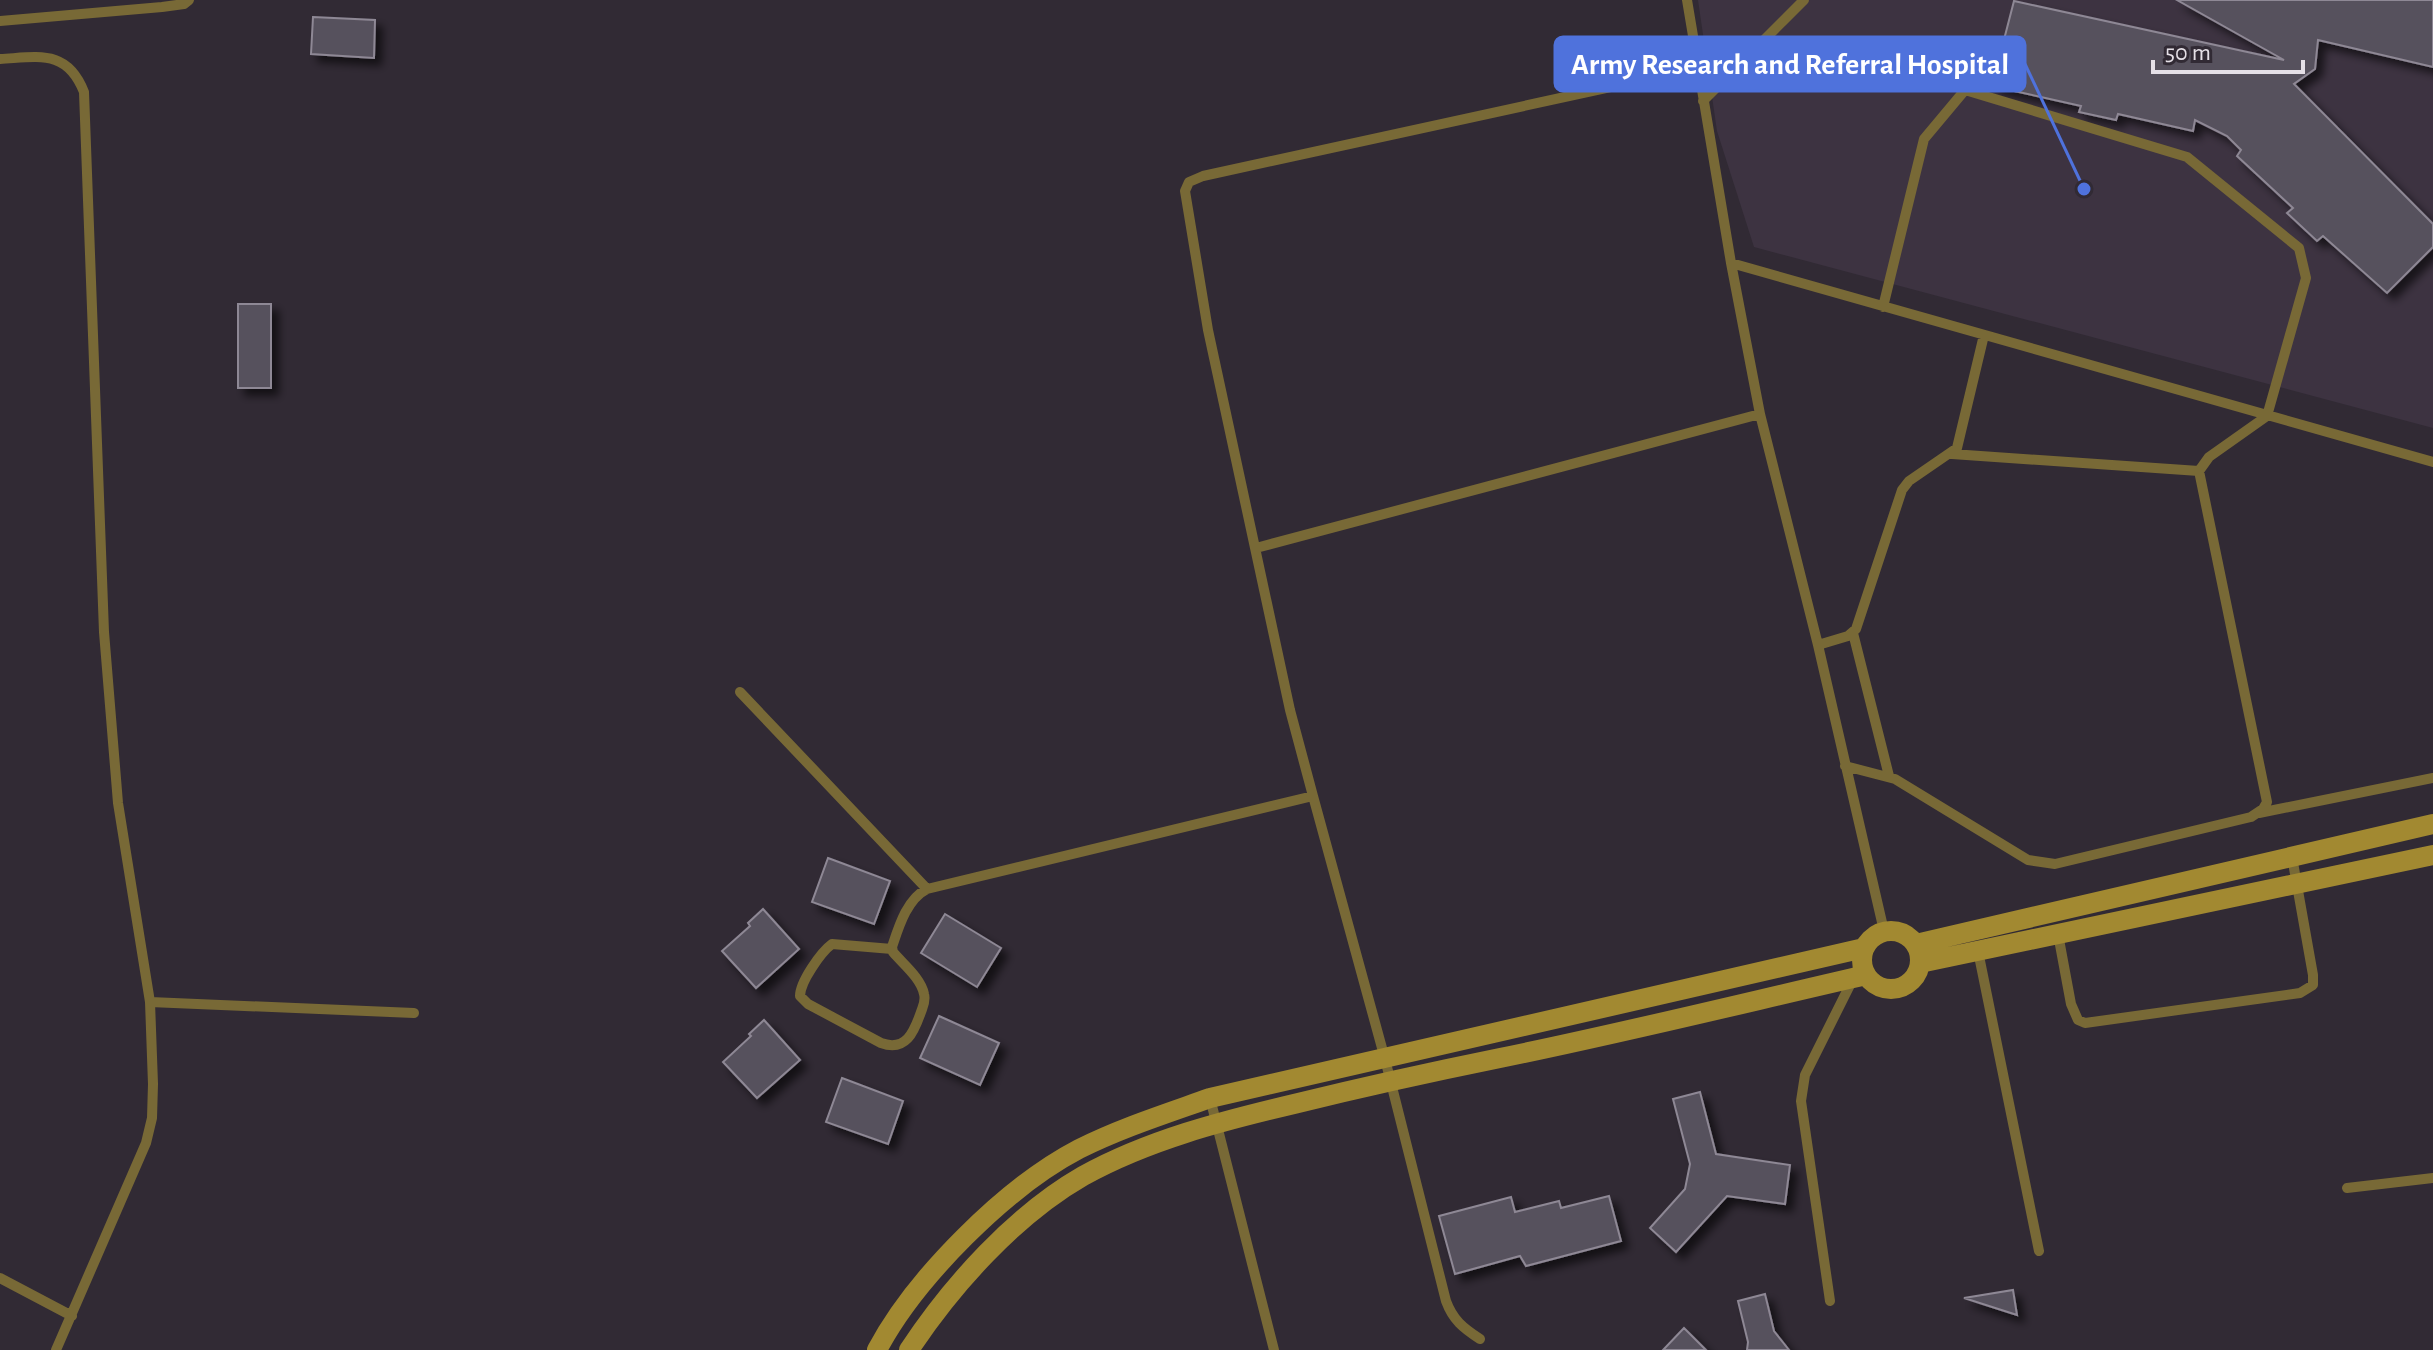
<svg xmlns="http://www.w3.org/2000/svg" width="2433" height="1350" font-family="'Alegreya Sans',sans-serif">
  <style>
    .built { fill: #3d3341 }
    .building { fill: #57515d; stroke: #8e8895; stroke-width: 2; filter: url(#shadow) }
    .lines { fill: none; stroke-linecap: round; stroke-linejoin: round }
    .service { stroke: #786936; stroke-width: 10 }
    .secondary { stroke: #a28931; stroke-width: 20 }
    .leader { fill: none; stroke: #4f72dc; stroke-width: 3 }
    .callout-dot { fill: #4f72dc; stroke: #312a34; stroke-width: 3 }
    .callout { fill: #4f72dc; stroke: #4f72dc; stroke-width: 3 }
    .callout-label { font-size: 30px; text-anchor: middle; font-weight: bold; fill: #fff }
  </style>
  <defs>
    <filter id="shadow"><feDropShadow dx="7" dy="7" stdDeviation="4" flood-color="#0009"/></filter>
  </defs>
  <rect width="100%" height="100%" fill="#312a34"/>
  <!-- built -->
  <path class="built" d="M1698,0H2433V428L1754,247L1717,131Z"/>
  <!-- building -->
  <path class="building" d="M2177,0H2433V67L2318,40L2315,69L2294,84L2433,224V247L2387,293L2323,236L2317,241L2287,213L2293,208L2237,156L2241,150L2227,136L2195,120L2193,131L2118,114L2116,120L2079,112L2081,106L1992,86L2014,1L2284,60Z
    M313,17L375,20L374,58L311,54Z
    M238,304H271V388H238Z
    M828,858L890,881L874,924L812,902Z
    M763,909L799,949L756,988L722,951L750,926L748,923Z
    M945,914L1001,948L977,987L921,953Z
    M939,1016L999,1043L980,1085L920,1058Z
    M764,1020L800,1060L757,1098L723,1062L751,1036L749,1034Z
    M842,1078L903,1101L888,1144L826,1122Z
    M1700,1092L1716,1154L1790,1165L1785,1204L1727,1196L1676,1252L1650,1228L1685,1189L1690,1164L1673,1099Z
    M1609,1196L1621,1241L1526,1266L1520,1256L1455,1274L1439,1216L1511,1197L1515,1212L1559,1201L1561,1208Z
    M2013,1290L2017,1315L1964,1298Z
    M1765,1294L1774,1331L1789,1350H1747L1748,1342L1738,1301Z
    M1684,1328L1706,1350H1663Z"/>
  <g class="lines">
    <!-- service -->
    <path class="service" d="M1687,0L1731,263L1760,414L1818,645L1884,931
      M0,21L162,7L184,4L189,0
      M0,59C39,57 67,49 84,92L104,632L118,803L150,1002L153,1084L152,1118L146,1143L56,1350
      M1703,101L1804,0
      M1731,263L2433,462
      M1952,454L2199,471
      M1256,548L1760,414
      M1853,633L1889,776
      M1818,645L1848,636L1856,629L1902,490L1909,481L1957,448L1984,335
      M740,692L927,889
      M1845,766L1895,779L2028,860L2055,864L2251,817L2263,809L2267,802L2199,471L2209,457L2267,416L2306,278L2299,248L2187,157L1965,90L1924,139L1883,307
      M1313,796L1290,710L1208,330L1185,191L1189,182L1203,176L1698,68
      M2259,813L2433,778
      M2058,934L2071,1004L2078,1020L2085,1023L2300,993L2313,985V975L2292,857
      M892,949L832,944C821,952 800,982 800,996L808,1004L881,1043C906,1052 914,1032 921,1012C923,1006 926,1001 924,994C921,978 903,964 893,952L892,947C899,926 907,899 927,889L1313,796L1385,1059L1446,1301C1453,1320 1463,1328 1480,1339
      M1978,951L2039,1251
      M150,1002L414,1013
      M1210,1098L1274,1350
      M2347,1188L2433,1178
      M0,1278L72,1316
      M1830,1301L1801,1101L1805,1075L1853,979"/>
    <!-- secondary -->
    <path class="secondary" d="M1862 960a29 29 0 1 1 58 0a29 29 0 1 1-58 0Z
      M1916,944L2433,824
      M1920,963L2433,855
      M877,1350C915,1278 1006,1187 1079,1149C1121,1128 1165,1114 1210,1098L1864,948
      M909,1350C952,1285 1015,1215 1083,1176C1148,1140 1222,1121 1294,1104C1363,1087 1431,1072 1500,1058C1623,1033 1744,1003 1866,975"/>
  </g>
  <!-- callouts -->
  <path class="leader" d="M2084 189L2025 64"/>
  <circle class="callout-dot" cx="2084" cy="189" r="8"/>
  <rect class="callout" x="1555" y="37" width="470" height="54" rx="8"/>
  <g class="callout-label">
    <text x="1790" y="74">Army Research and Referral Hospital</text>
  </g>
  <!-- scale -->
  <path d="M2153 60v12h150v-12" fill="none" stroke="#e5e0e7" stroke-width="4"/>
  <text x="2165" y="60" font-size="24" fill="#e5e0e7" stroke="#312a34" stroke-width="6" paint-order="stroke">50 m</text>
</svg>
